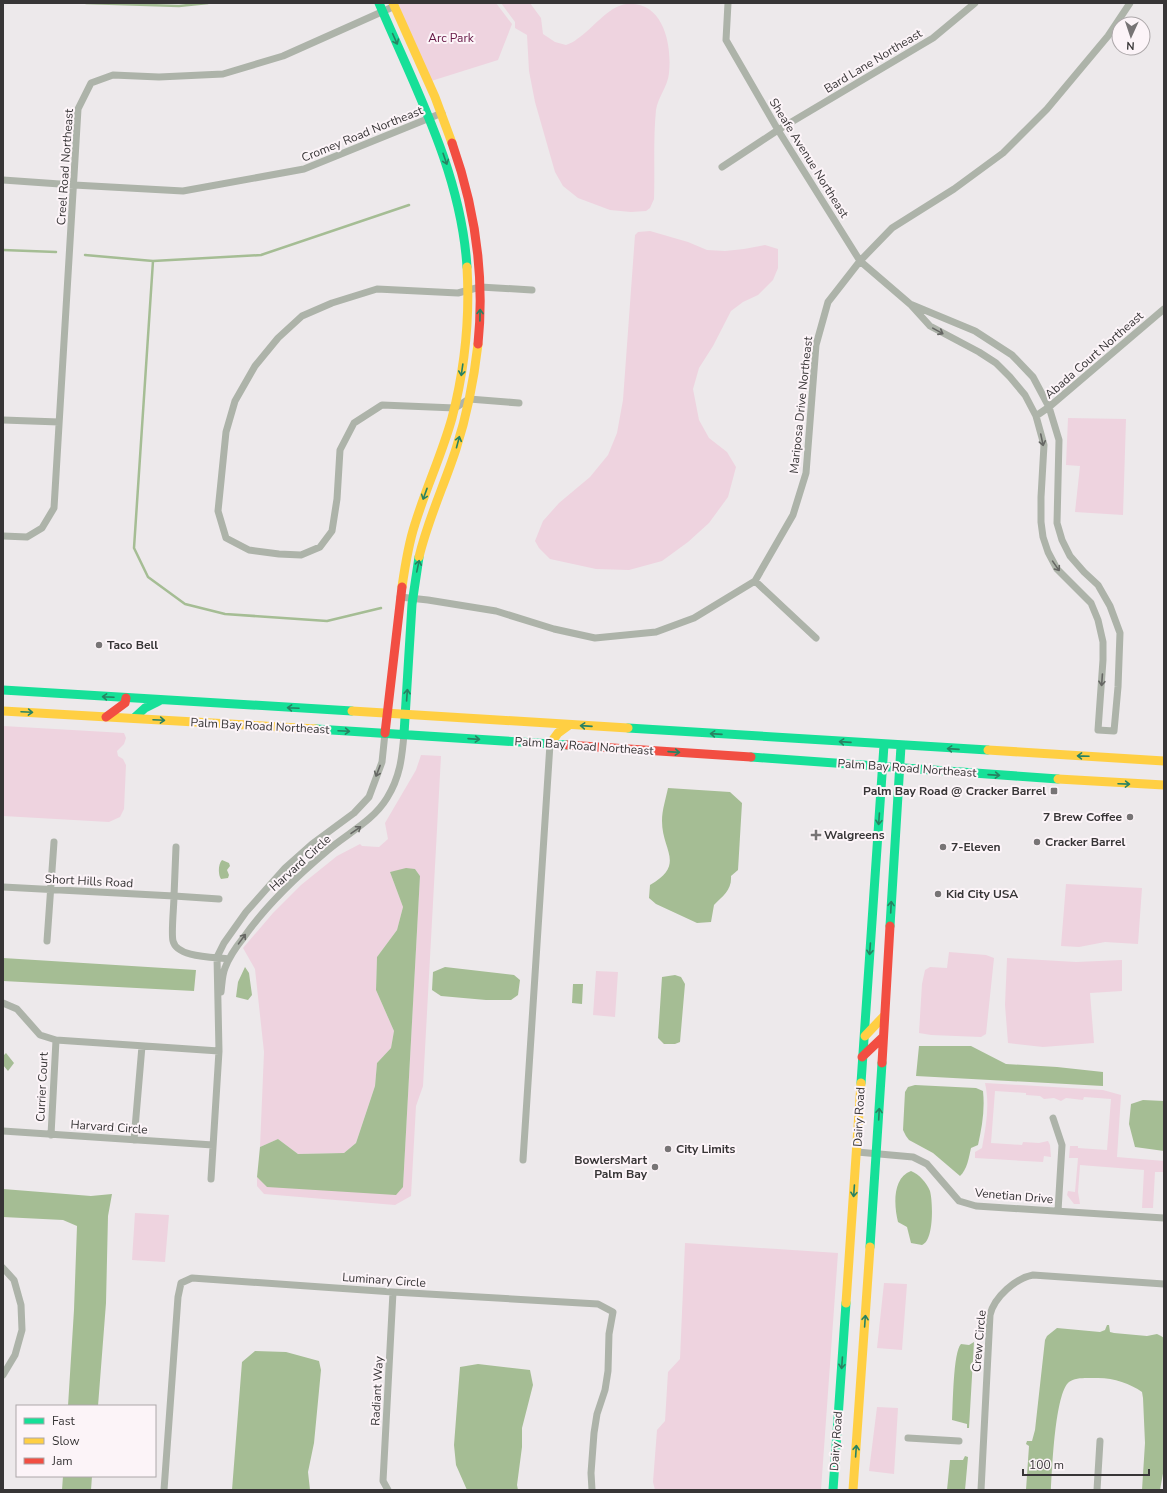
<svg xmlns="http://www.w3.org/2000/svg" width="1167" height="1493" font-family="'Nunito Sans',sans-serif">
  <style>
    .green { fill: #eed3df }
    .water { fill: #a5bd94 }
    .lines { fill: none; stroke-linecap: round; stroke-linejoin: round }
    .stream { stroke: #a5bd94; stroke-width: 2.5 }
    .street { stroke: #adb3a9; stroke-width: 7 }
    .fast { stroke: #16e098; stroke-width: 9 }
    .slow { stroke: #ffcf43; stroke-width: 9 }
    .jam { stroke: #f24e42; stroke-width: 9 }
    .oneway { stroke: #288262 }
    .oneway2 { stroke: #666764 }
    .poi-dot { fill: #777475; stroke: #fcf4f8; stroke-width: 1.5 }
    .labels { text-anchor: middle; stroke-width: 4; stroke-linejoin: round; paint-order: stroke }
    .park-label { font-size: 12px; fill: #651544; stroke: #fcf4f8 }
    .street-label { font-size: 12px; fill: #373536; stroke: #fcf4f8 }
    .poi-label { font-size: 12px; font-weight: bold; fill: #373536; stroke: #fcf4f8; text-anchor: start }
  </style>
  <rect width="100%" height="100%" fill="#ede9eb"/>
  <!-- green -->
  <path class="green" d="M398,3H496L512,24L498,60L428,82Z
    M501,3H530L541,18L543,34L555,42L566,45C570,43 574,42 577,39C593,29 607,7 626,4C664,0 672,46 669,73C668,86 658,97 656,110C653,140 655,169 654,199L650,208L646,211L631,212L610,210L578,198L563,186L555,172L535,102L529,71L527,35L515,28V22Z
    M650,231L688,242L707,250L725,251L744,249L765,245L778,249V268L773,280L758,295L743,302L731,311L713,346L699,368L693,389L699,420L709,438L727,452L736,467L728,497L709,523L688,542L662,561L629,570L596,569L550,559L539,548L535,541L543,521L559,503L590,477L608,455L617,433L623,400L635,235L638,232Z
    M1068,418L1126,419L1123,515L1075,512L1080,466L1066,465Z
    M3,726L124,733L126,738L124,744L117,751L118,756L123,759L126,765L124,809L120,817L109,822L3,816Z
    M421,755L441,756L423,1086L416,1106L411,1196L395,1205L264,1194L257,1186V1177L267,1187H403L420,876L415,869L390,872L403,907L397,930L377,957L376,990L394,1031L391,1048L377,1063L375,1086L356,1143L344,1153L298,1154L278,1139L260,1147L264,1052L255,969L243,948L273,913L301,885L337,856L360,844L362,846L379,847L388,839L385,823L416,770Z
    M1066,884L1142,888L1138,944L1105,942L1079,947L1061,946Z
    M949,952L986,955L994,958L986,1034L981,1037L931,1035L919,1033L922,984L925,970L930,967L947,968Z
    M1007,958L1076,962L1122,960V991L1090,993L1094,1043L1043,1047L1008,1043L1005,1005Z
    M596,971L618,972L615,1017L593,1015Z
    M985,1083L1103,1090L1121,1095L1117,1157L1164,1161V1172H1155L1153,1208H1142L1144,1170L1080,1165L1078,1192L1080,1204H1074L1067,1195L1068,1191L1075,1192L1078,1158H1069L1070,1146H1078V1148L1107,1150L1111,1099L1084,1097L1083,1100L1066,1098L1061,1101L1054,1098L1044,1099L1040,1096L1026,1095V1093L995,1091L991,1143L1022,1145L1023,1142L1039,1143L1048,1141L1050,1145L1051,1157L1044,1156L1043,1162L975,1158V1152L982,1148C986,1126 990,1105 985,1083Z
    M135,1213L169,1215L165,1262L132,1260Z
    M685,1243L838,1253L821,1490H655L653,1482L657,1430L665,1421L668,1372L680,1359Z
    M884,1283L907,1284L902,1350L877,1348Z
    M877,1407L898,1408L894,1474L869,1471Z"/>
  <!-- water -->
  <path class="water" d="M668,788L730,792L742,803L738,870L731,876C732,890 723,896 714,905L711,922L697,923L656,904L649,898L650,885C686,864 662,851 662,821C662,810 666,798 668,788Z
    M222,860L229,863L230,866L227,870L229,875L228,878L221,879C218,875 218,864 222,860Z
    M406,868L415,869L420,876L403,1187L396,1195L267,1187L257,1177L260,1147L278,1139L298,1154L344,1153L356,1143L375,1086L377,1063L391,1048L394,1031L376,990L377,957L397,930L403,907L390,872Z
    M3,958L196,970L194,991L3,981Z
    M245,967L249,973L252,995L248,1000L236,997L238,982Z
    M445,967L514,975L520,980L518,995L511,1000H486L441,996L432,990L433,972Z
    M675,975L681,977L685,984L680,1042L675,1044H664L658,1038L662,977Z
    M573,984H583L582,1004L572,1003Z
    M919,1046H971L1006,1064L1057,1067L1103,1072V1086L916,1076Z
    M6,1053L14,1063L8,1071L3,1065V1056Z
    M915,1085L976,1088L983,1091C985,1110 982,1127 978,1145L971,1148C969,1157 967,1170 960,1176L933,1153L909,1140L906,1136L903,1130L905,1092L908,1087Z
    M1143,1100L1164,1101V1151L1135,1147L1129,1124L1131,1104Z
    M911,1171C919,1174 927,1183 930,1191C933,1202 934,1241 922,1245L911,1243L907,1227L898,1222C894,1206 892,1178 911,1171Z
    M3,1189L91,1196L112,1194L108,1216L106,1303L98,1406H68L74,1310L77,1226L63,1220L3,1217Z
    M1107,1325H1109L1110,1332L1114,1333L1147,1336L1157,1334L1161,1336L1164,1338V1468L1160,1490H1142L1145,1443L1143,1398L1142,1392C1130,1383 1111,1377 1095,1378C1087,1378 1075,1377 1069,1382C1055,1393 1052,1470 1051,1490H1026L1029,1446L1026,1444L1027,1441H1032L1035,1430L1045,1340L1047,1336L1057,1328L1100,1332L1105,1330Z
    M974,1342L969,1428H967V1424L952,1420C953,1406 953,1352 961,1344L969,1345Z
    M255,1351L286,1352L319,1361L321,1370L314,1443L308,1472L310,1490H232L242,1362Z
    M478,1364L530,1370L533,1385L522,1428V1447L517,1485L518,1490H467L456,1465L454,1445L460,1367Z
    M965,1456L968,1457L965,1490H947L950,1460H963Z
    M63,1476H92L91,1490H62Z"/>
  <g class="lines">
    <!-- stream -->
    <path class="stream" d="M86,3L179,6L208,3
      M3,250L56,252
      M85,255L153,261L261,255L409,205
      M153,261L134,548L148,577L185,604L225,614L327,621L381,608"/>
    <!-- street -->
    <path class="street" d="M728,3L726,40L778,130L860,261L910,304L930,326L979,352L996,363L1010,377L1025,395L1036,416L1044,445L1041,497V522L1043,537L1048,552L1057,569L1091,603L1098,620L1103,642V660L1098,730L1114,731L1118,687L1120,633L1110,606L1098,585L1084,572L1070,556L1062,540L1057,523L1059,440L1049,407L1033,377L1012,355L975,331L910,304
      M722,167L778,130L933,38L975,3
      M3,180L74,185L183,191L304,169L442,113
      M519,403L469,399L455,408L382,405L354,423L340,450L337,499L332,531L320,547L301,555L279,554L249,550L226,538L218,511L226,432L235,401L255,366L278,338L302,316L332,303L377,289L458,293L480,287L532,290
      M1036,416L1049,407L1164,309
      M3,420L59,422
      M3,536L27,537L42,528L54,508L78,109L91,83L113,75L159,77L223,74L283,56L395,6
      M755,581L816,638
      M400,597L428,600L496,611L554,629L595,638L656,632L694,618L755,581L793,515L806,473L816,345L828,302L860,261L892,228L954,189L1003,153L1047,109L1108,36L1130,3
      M176,847L174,896L219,899
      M3,887L174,896C174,906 171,933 173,941C177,958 214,957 229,959
      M47,941L54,842
      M221,992C222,985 222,975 225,968C229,957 236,947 244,937C267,904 297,876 328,850C348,833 373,821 387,798C400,777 402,758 404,734
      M3,1003L17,1009L40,1035L56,1040L219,1051
      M1053,1118L1062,1145L1058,1211
      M3,1131L213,1145
      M51,1135L56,1040
      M134,1140L142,1046
      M857,1152L913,1157L927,1164L959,1201L976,1206L1164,1218
      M523,1160L550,744
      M211,1179L219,1051L217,957L224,943L246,912L285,868L312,844L354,813L369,797L382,762L385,733
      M3,1268L14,1280L21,1305L22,1330L15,1355L3,1375
      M908,1438L959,1441
      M164,1490L178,1297L181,1283L192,1278L393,1292L598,1304L613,1312L609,1334L608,1371L605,1390L597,1414L594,1433L591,1473L592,1490
      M388,1490L383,1481L384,1462L393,1292
      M981,1490L990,1315C994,1297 1016,1278 1033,1275L1164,1284
      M1097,1490L1100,1441"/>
    <!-- fast -->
    <path class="fast" d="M379,3C415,88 461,172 467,267
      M3,690L352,711
      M134,718L145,708L159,701
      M628,728L988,750
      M316,729L567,745
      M404,734L412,604L419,557
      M751,757L1058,779
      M890,926L901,746
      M861,1083L884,745
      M870,1247L882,1063
      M833,1490L846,1303"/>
    <!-- slow -->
    <path class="slow" d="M393,3L435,97L452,143
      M419,557C428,519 444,486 456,449C467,415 474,379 478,344
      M402,587C405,566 408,545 415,524C426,488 442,454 452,418C465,368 470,318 467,267
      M3,711L316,729
      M352,711L628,728
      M550,744L558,733L569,725
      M988,750L1164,761
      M1058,779L1164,785
      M865,1036L884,1016
      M846,1303L861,1083
      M853,1490L870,1247"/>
    <!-- jam -->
    <path class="jam" d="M452,143C475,208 485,275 478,344
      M106,717L125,703L126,698
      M385,733L402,587
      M567,745L751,757
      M862,1057L883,1037
      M882,1063L890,926"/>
  </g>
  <!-- one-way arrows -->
  <defs><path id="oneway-shaft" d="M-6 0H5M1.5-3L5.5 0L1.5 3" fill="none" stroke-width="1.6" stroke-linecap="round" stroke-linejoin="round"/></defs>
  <g class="oneway">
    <use href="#oneway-shaft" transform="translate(395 39) rotate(66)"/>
    <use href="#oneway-shaft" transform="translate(445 159) rotate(71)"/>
    <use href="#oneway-shaft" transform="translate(480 315) rotate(-89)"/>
    <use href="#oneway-shaft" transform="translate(462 370) rotate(98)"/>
    <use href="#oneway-shaft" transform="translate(458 442) rotate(-75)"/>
    <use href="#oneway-shaft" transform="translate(425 494) rotate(110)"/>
    <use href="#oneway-shaft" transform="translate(418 566) rotate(-78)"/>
    <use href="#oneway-shaft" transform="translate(407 695) rotate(-86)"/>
    <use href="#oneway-shaft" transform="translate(108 697) rotate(-177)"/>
    <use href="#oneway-shaft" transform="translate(293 708) rotate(-177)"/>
    <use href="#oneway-shaft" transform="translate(27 712) rotate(3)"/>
    <use href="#oneway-shaft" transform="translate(159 720) rotate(3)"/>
    <use href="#oneway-shaft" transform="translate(586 726) rotate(-176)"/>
    <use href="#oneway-shaft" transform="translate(344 731) rotate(3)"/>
    <use href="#oneway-shaft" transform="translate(716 734) rotate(-176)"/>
    <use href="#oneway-shaft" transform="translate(474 739) rotate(4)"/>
    <use href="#oneway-shaft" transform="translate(845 742) rotate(-176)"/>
    <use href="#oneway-shaft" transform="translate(953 749) rotate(-176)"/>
    <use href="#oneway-shaft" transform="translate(674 752) rotate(4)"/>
    <use href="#oneway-shaft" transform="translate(1083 756) rotate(-178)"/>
    <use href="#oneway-shaft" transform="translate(994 775) rotate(4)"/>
    <use href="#oneway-shaft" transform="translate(1124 784) rotate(2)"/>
    <use href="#oneway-shaft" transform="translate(879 819) rotate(94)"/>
    <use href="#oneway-shaft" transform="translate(891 907) rotate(-87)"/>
    <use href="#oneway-shaft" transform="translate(870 949) rotate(94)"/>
    <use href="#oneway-shaft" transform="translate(879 1114) rotate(-87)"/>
    <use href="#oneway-shaft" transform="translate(854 1191) rotate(94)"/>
    <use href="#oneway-shaft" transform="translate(865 1321) rotate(-86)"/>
    <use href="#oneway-shaft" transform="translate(842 1363) rotate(94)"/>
    <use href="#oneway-shaft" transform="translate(856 1451) rotate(-86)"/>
  </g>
  <g class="oneway2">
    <use href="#oneway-shaft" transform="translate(938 331) rotate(29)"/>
    <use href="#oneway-shaft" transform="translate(1042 440) rotate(78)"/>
    <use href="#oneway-shaft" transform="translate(1056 566) rotate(55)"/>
    <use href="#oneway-shaft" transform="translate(1102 680) rotate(94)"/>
    <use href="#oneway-shaft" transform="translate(378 771) rotate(111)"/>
    <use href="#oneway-shaft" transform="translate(356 830) rotate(-35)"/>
    <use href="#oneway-shaft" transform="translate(242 939) rotate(-54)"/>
  </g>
  <!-- markers -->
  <g class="poi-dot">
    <circle cx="99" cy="645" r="4"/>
    <rect x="1050" y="787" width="8" height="8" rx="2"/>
    <circle cx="1130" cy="817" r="4"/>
    <path d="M814 829h4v4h4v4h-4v4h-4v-4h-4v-4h4z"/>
    <circle cx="1037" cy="842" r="4"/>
    <circle cx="943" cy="847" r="4"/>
    <circle cx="938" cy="894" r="4"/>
    <circle cx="668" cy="1149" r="4"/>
    <circle cx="655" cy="1167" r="4"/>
  </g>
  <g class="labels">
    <!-- park labels -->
    <g class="park-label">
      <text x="451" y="42">Arc Park</text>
    </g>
    <!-- street labels -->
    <g class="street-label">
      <text transform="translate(873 61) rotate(-31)" y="4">Bard Lane Northeast</text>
      <text transform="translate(362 134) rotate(-22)" y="4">Cromey Road Northeast</text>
      <text transform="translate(809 158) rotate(58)" y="4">Sheafe Avenue Northeast</text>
      <text transform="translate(65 167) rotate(-86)" y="4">Creel Road Northeast</text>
      <text transform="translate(1094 355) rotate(-41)" y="4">Abada Court Northeast</text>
      <text transform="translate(801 405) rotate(-84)" y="4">Mariposa Drive Northeast</text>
      <text transform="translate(260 726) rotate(3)" y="4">Palm Bay Road Northeast</text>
      <text transform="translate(584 746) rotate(4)" y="4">Palm Bay Road Northeast</text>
      <text transform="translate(907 768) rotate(4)" y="4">Palm Bay Road Northeast</text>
      <text transform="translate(300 863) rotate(-42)" y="4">Harvard Circle</text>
      <text transform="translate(89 881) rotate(3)" y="4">Short Hills Road</text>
      <text transform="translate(42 1087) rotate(-87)" y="4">Currier Court</text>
      <text transform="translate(859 1117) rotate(-87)" y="4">Dairy Road</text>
      <text transform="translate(109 1127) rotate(4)" y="4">Harvard Circle</text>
      <text transform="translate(1014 1196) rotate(5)" y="4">Venetian Drive</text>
      <text transform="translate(384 1280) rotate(4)" y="4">Luminary Circle</text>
      <text transform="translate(979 1341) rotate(-85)" y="4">Crew Circle</text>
      <text transform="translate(377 1391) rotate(-87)" y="4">Radiant Way</text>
      <text transform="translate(836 1441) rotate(-86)" y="4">Dairy Road</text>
    </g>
    <!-- poi labels -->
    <g class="poi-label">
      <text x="107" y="649">Taco Bell</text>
      <text x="1046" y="795" text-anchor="end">Palm Bay Road @ Cracker Barrel</text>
      <text x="1122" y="821" text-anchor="end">7 Brew Coffee</text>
      <text x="824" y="839">Walgreens</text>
      <text x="1045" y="846">Cracker Barrel</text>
      <text x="951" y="851">7-Eleven</text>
      <text x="946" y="898">Kid City USA</text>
      <text x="676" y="1153">City Limits</text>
      <text x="647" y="1164" text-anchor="end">BowlersMart<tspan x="647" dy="14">Palm Bay</tspan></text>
    </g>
  </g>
  <!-- border -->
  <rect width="1167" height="1493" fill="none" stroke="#373536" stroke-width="8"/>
  <!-- legend -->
  <rect x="16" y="1405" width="140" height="72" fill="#fcf4f8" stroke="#ada8aa"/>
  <rect x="24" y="1418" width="20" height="6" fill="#16e098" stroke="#ada8aa"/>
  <text x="52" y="1425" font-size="12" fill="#373536">Fast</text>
  <rect x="24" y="1438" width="20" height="6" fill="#ffcf43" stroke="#ada8aa"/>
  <text x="52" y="1445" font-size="12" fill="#373536">Slow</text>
  <rect x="24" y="1458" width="20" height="6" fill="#f24e42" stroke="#ada8aa"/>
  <text x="52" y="1465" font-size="12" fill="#373536">Jam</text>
  <!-- north arrow -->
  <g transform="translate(1131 36) rotate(183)"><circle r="19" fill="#fcf4f8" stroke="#ada8aa"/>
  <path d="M0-3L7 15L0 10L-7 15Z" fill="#777475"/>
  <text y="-6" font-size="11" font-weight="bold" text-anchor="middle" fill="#373536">N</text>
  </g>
  <!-- scale -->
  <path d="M1023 1469v6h126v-6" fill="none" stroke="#373536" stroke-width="2"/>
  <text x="1029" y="1469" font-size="12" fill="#373536" stroke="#fcf4f8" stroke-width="3" paint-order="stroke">100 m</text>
</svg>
